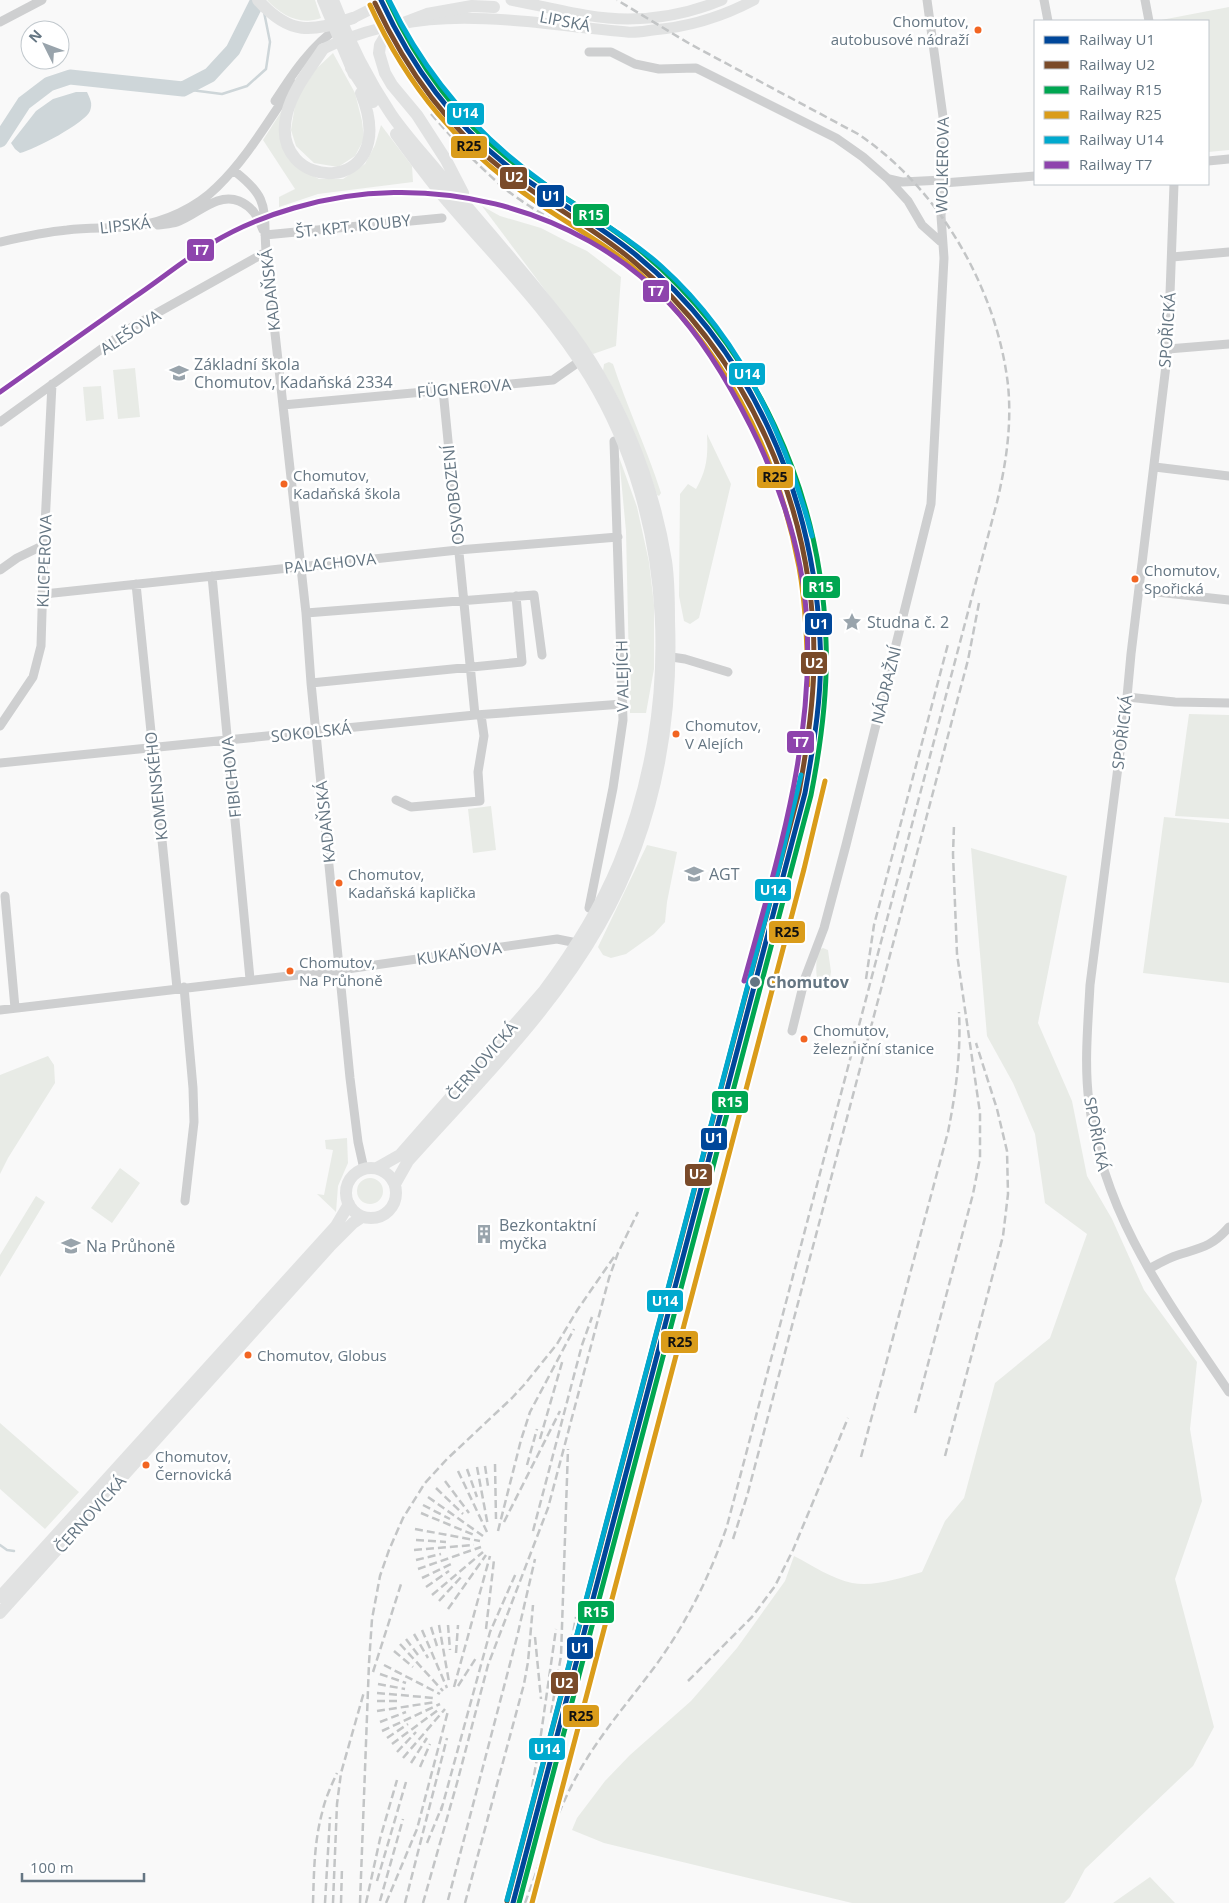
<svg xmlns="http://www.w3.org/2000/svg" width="1229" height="1903" font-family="'Open Sans',sans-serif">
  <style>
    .green { fill: #e8ebe6 }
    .water { fill: #ced6d9 }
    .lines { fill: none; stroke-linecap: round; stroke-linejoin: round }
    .stream { stroke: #ced6d9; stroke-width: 2.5 }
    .river { stroke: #ced6d9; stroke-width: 15 }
    .minor { stroke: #cecfd0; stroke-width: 9 }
    .major { stroke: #e1e2e2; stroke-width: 11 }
    .highway { stroke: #e1e2e2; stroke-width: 12 }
    .rail { stroke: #c3c5c6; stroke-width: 2.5; stroke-dasharray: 8 4; stroke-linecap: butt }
    .rail-1-casing { stroke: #fff; stroke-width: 9 }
    .rail-2-casing { stroke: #fff; stroke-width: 9 }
    .rail-3-casing { stroke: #fff; stroke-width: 9 }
    .rail-4-casing { stroke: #fff; stroke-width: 9 }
    .rail-5-casing { stroke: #fff; stroke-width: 9 }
    .rail-6-casing { stroke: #fff; stroke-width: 9 }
    .rail-1 { stroke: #00479a; stroke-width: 5 }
    .rail-2 { stroke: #7a4b2a; stroke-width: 5 }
    .rail-3 { stroke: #00a651; stroke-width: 5 }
    .rail-4 { stroke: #da9c1a; stroke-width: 5 }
    .rail-5 { stroke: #00a9ce; stroke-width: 5 }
    .rail-6 { stroke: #8e44ad; stroke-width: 5 }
    .bus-dot { fill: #f26522; stroke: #fff; stroke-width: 2 }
    .stop-dot { fill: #657683; stroke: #fff; stroke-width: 2 }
    .labels { text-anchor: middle; stroke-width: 5; stroke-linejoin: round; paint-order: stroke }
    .bus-label { font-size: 15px; fill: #657683; stroke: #fff; text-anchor: start }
    .street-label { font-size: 16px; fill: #657683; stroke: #fff }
    .poi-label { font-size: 16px; fill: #657683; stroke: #fff; text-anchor: start }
    .stop-label { font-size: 16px; font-weight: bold; fill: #657683; stroke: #fff; text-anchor: start }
    .line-badge { stroke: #fff; stroke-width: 2 }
    .badge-label { font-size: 14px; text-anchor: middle; font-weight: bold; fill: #fff }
    .pale-badge-label { font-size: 14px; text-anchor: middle; font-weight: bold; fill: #111 }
  </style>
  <rect width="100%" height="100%" fill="#f9f9f9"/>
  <!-- green -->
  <path class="green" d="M267,0H315L321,18C300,26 281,15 267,0Z
    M1229,7V150L1208,152V21H1156Z
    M333,53L355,93L362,121L364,139L355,156L338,167L314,163L296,146L291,130L296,99L316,69Z
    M281,112L294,165L319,179H343L365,164L375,145L381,125L412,166L413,182L318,194L279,207V197L295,189L263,140Z
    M482,206L500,216L541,228L568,242L587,251L621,277L616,346L593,354Z
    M609,362L613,364C627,407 647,449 661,493L659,496L657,495C643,452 627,410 603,371L604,364Z
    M135,368L140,417L118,419L113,370Z
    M101,386L104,419L86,421L83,387Z
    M707,434L731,484L699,618L690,624L684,621L679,596L680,494L688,484L696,489C707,469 708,457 707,434Z
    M619,457L637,507L649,562L654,605V669L646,713H630L626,531Z
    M1189,714L1229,715V819L1175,816Z
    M491,806L496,850L473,853L468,809Z
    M1164,817L1229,823V983L1143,973Z
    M647,845L677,852L667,902L665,922L654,934L626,954L611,958L603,955L598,947Z
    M971,848L1067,876L1038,1023L1072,1101L1087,1176L1112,1219L1144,1290L1197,1362L1190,1429L1202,1501L1175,1579L1214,1727L1193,1766L1085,1869L1070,1897L1064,1903H852L604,1843L572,1830L577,1818L605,1781L630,1755L691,1701L737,1648L785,1581L794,1556C812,1565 832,1579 852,1583C875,1587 900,1578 922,1572L945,1521L964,1498L995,1383L1050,1338L1087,1234L1045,1203L1035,1134L1013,1083L987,1036Z
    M823,948L828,950L831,972L829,983L824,988L819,986C815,976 816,961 818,950Z
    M48,1056L54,1065L55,1083L8,1158L0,1174V1075Z
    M347,1138L348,1163L338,1186L336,1212L317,1194L324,1195L333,1150L326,1149L325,1140Z
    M120,1168L140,1183L112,1223L91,1208Z
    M357 1191a13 13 0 1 1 26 0a13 13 0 1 1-26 0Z
    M36,1196L45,1202L0,1277V1255Z
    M0,1423L79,1492L45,1529L0,1489Z
    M1150,1877L1175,1903H1113Z"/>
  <!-- water -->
  <path class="water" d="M76,92H87C90,99 93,103 90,111C85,123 34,150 20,153L15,149L11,143L36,111L53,99Z"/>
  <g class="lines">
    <!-- stream -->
    <path class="stream" d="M183,89L222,94L247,86L266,69L270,42L264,12
      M0,1545L7,1550L14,1551"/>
    <!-- river -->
    <path class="river" d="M0,140L24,103L49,84L70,77L183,89L210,75L233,50L258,0"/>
    <!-- minor -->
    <path class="minor" d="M1044,0L1048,21
      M1145,0L1149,21
      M0,22L42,0
      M589,52H611L635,64L659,69L696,68L836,138L863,157L887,178L908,201L922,225L941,242
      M275,101C293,73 311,46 340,26
      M1208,161L1229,159
      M233,170C271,199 263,208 266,252L306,613L311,683L350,1078L358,1142L364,1169
      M889,179L902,182L943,180
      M943,183L1035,176
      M1174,184L1168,349L1131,654L1127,697L1090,985C1088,1024 1084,1064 1089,1102C1103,1216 1167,1300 1229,1392
      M158,225C164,224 171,224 177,222C197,215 217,192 239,201C253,207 258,217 263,230
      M265,235L442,218
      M0,242C22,237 45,232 67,230C90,227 113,229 136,226C165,222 196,208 217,187C248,157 269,119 294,84
      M1172,257L1229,252
      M1168,349L1229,344
      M443,390L475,715
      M283,405L553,380L580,361
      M0,422L132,327L266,252
      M1155,467L1229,476
      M0,570L17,558L44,545
      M212,576L250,979
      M136,584L177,988
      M1139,590L1229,600
      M44,594L458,550L618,537
      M306,613L534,595L542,655
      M665,656L685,659L728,672
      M311,683L522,662L516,596
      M1127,697L1175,702L1229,703
      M0,726L33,677L41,646L44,545L52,384
      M0,763L475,715L623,704
      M396,800L411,807L480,801L478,772L484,736L481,715
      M5,896L15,1008
      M589,908L613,788L623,720L614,441
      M184,987L193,1088L194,1122L185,1201
      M0,1010L340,970L557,939L577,943
      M792,1031L805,978L824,928L846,845L931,504L944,258L941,216L943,183L944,124L927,0
      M1149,1269C1158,1264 1168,1258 1178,1255C1200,1248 1212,1247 1229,1227"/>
    <!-- major -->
    <path class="major" d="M511,0C549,7 589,19 628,19C661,19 693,12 722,0
      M353,18L389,0
      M323,49C423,0 515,22 627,32C635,33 645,31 653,30C690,27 722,17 754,0"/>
    <!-- highway -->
    <path class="highway" d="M258,0C290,36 311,32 353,18
      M323,0L354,74
      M333,0C348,40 367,78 391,114C406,136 425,156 442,177C482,225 524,272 563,322C616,390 652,475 666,561C669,581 669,601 669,621C673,729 653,832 599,926C549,1014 475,1086 408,1161L395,1184
      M323,49C310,69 293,89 287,113C266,194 404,199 361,93
      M351,68L373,102
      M463,193L446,160L417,115L392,85L385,73L379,53L380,45L386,35L398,25L427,14L472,6L494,7
      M346 1193a25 25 0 1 1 50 0a25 25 0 1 1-50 0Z
      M377,1168L400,1155L543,992C573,952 600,909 619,863C682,709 677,520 590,377C549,310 493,255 443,196C427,176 411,155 396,134
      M0,1597L336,1226L349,1204
      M0,1613L331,1245L353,1223L362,1217"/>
    <!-- rail -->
    <path class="rail" d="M431,114C454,140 477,165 504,188C529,208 558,223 586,239
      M866,979L874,925L948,644
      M915,1413L973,1194L980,1158V1113L957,954L953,854L954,825
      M540,1439L563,1359
      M945,1456L1003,1236L1008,1194L1007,1151L997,1109L976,1043
      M861,1457L948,1132C956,1092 961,1053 959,1012
      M495,1464L496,1519
      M527,1465L537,1429
      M485,1466L488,1486
      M477,1467L488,1526
      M467,1469L477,1497
      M458,1471L487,1532
      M445,1481L469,1513
      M436,1488L463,1514
      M428,1497L483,1536
      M423,1505L450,1519
      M421,1513L474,1535
      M504,1522L560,1411
      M415,1529L480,1541
      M498,1531L521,1440L530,1412L574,1329
      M533,1531L582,1345L592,1317
      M733,1539L747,1496L968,660L979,603
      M416,1540L446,1542
      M414,1550L474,1545
      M416,1560L441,1554
      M418,1569L481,1547
      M422,1578L451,1564
      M426,1587L449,1571
      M432,1595L483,1552
      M439,1601L463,1575
      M448,1609L486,1555
      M439,1625L449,1682
      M448,1625L450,1650
      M431,1627L437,1646
      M486,1629L494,1560
      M422,1630L447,1688
      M414,1634L428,1658
      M535,1637L541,1699
      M406,1639L418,1655
      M400,1644L443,1691
      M394,1651L413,1667
      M456,1653L458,1625
      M384,1665L440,1694
      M567,1666L576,1617
      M373,1672L402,1581
      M380,1674L406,1683
      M688,1681L752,1617L775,1586L793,1550L848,1418
      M378,1684L405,1689
      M458,1686L476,1658
      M454,1687L490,1556
      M377,1693L434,1698
      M377,1701H399
      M377,1711L436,1702
      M551,1713L561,1656L568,1449
      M380,1722L406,1712
      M382,1731L440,1704
      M387,1738L408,1724
      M392,1744L438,1710
      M539,1748L556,1629
      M397,1752L416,1732
      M403,1758L445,1709
      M411,1763L427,1738
      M420,1767L430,1744
      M532,1787L540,1741
      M441,1811L490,1632L516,1573
      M427,1843L443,1804
      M377,1881L406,1782
      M448,1900L517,1637L535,1559
      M380,1901L403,1819
      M313,1903C314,1873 314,1843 322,1813C325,1799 331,1786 337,1773
      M325,1903L330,1817
      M333,1903L337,1804L341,1773L364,1692
      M341,1903L342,1867
      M360,1903L369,1663L372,1619L380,1576L389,1550L403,1518L425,1483L447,1459L512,1398L524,1385L557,1344L578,1309L616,1254
      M366,1903L380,1839L397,1780
      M386,1903L417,1829L448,1711
      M405,1903L447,1738
      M423,1903L457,1783L488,1665L548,1508L609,1278L618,1253L638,1212
      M465,1903L524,1684L528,1662L533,1605
      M525,1903C543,1855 559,1803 586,1760C607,1726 633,1696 656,1665C687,1622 710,1576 727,1526L997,502C1006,464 1012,425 1008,385C997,289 939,188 858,134L690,44L617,0"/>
    <!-- rail-1 casing -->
    <g class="rail-1-casing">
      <path id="rail-1" d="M381,0C410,63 450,120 505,164C547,197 595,221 636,255C750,348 813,493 820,640C823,691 814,743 805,793L513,1903"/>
    </g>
    <!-- rail-2 casing -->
    <g class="rail-2-casing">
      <path id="rail-2" d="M375,3C405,67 446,126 502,169C544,202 591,226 632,260C748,356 814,508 814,658C814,703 807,748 799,792L507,1901"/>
    </g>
    <!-- rail-3 casing -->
    <g class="rail-3-casing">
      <path id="rail-3" d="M388,0C416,61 456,118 510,160C552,192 600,217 641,251C756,347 821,492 826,641C828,693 821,744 811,795L519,1903"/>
    </g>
    <!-- rail-4 casing -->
    <g class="rail-4-casing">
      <path id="rail-4" d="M370,5C408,88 459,148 535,201C566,223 601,241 630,265C721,343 777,449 799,567C806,606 807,646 808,685
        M532,1903L804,869L825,781"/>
    </g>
    <!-- rail-5 casing -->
    <g class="rail-5-casing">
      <path id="rail-5" d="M389,0C425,75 478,137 546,185C584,212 626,235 661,266C740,337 785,434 812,536
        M507,1900L780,863L801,775"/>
    </g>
    <!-- rail-6 casing -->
    <g class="rail-6-casing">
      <path id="rail-6" d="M0,392C44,361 89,329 133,298C160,280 185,259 212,243C237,228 266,216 294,208C423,169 576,204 670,304C704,340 729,383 751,427C782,489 804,556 807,625C813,748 776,864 744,981"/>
    </g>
    <!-- rail-1 -->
    <use href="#rail-1" class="rail-1"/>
    <!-- rail-2 -->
    <use href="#rail-2" class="rail-2"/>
    <!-- rail-3 -->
    <use href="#rail-3" class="rail-3"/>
    <!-- rail-4 -->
    <use href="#rail-4" class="rail-4"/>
    <!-- rail-5 -->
    <use href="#rail-5" class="rail-5"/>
    <!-- rail-6 -->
    <use href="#rail-6" class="rail-6"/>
  </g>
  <!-- icons -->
  <defs>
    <g id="school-bare" transform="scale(1.5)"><path d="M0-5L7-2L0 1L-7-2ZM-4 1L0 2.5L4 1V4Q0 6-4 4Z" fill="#99a4ac" stroke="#fff" stroke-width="2.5" paint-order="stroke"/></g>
    <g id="sight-bare" transform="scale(1.5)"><path d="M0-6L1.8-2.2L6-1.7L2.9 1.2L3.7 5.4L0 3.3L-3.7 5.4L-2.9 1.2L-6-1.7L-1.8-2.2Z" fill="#99a4ac" stroke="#fff" stroke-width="2.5" paint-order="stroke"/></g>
    <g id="building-bare" transform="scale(1.5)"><path d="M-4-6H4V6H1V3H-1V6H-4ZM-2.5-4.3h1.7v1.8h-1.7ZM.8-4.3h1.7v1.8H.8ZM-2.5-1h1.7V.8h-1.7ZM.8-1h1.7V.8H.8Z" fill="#99a4ac" stroke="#fff" stroke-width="2.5" paint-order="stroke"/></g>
  </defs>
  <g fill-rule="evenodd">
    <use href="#school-bare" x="179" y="373"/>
    <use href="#sight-bare" x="852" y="622"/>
    <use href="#school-bare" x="694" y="874"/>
    <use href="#building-bare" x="484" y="1234"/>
    <use href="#school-bare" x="71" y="1246"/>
  </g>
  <!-- markers -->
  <g class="bus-dot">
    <circle cx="978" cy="30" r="4.5"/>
    <circle cx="284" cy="484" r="4.5"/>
    <circle cx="1135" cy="579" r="4.5"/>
    <circle cx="676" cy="734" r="4.5"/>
    <circle cx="339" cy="883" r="4.5"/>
    <circle cx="290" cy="971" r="4.5"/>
    <circle cx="804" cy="1039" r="4.5"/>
    <circle cx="248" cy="1355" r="4.5"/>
    <circle cx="146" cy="1465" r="4.5"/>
  </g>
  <circle class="stop-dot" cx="755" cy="982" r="6"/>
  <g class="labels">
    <!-- bus labels -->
    <g class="bus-label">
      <text x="969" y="27" text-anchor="end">Chomutov,<tspan x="969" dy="18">autobusové nádraží</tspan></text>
      <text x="293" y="481">Chomutov,<tspan x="293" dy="18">Kadaňská škola</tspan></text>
      <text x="1144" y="576">Chomutov,<tspan x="1144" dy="18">Spořická</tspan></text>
      <text x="685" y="731">Chomutov,<tspan x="685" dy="18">V Alejích</tspan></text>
      <text x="348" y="880">Chomutov,<tspan x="348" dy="18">Kadaňská kaplička</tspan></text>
      <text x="299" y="968">Chomutov,<tspan x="299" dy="18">Na Průhoně</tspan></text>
      <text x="813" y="1036">Chomutov,<tspan x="813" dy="18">železniční stanice</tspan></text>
      <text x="257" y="1361">Chomutov, Globus</text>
      <text x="155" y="1462">Chomutov,<tspan x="155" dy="18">Černovická</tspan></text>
    </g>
    <!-- street labels -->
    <g class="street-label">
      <text transform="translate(565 21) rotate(11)" y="6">LIPSKÁ</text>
      <text transform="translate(942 165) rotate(-89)" y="6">WOLKEROVA</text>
      <text transform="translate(125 225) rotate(-6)" y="6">LIPSKÁ</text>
      <text transform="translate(353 226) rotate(-6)" y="6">ŠT. KPT. KOUBY</text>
      <text transform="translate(270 290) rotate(-96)" y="6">KADAŇSKÁ</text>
      <text transform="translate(1167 330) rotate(-86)" y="6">SPOŘICKÁ</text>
      <text transform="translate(130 332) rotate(-33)" y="6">ALEŠOVA</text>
      <text transform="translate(464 388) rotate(-5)" y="6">FÜGNEROVA</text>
      <text transform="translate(453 495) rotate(-96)" y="6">OSVOBOZENÍ</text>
      <text transform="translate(44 561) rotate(-88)" y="6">KLICPEROVA</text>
      <text transform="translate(330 563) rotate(-6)" y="6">PALACHOVA</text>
      <text transform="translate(622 676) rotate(-91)" y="6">V ALEJÍCH</text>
      <text transform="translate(886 685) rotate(-76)" y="6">NÁDRAŽNÍ</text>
      <text transform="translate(311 732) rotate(-6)" y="6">SOKOLSKÁ</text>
      <text transform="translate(1122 732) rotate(-83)" y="6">SPOŘICKÁ</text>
      <text transform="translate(231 777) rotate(-96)" y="6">FIBICHOVA</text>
      <text transform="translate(156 786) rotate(-96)" y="6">KOMENSKÉHO</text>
      <text transform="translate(325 822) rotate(-96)" y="6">KADAŇSKÁ</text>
      <text transform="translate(459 953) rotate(-8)" y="6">KUKAŇOVA</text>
      <text transform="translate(482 1061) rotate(-49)" y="6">ČERNOVICKÁ</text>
      <text transform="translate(1097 1134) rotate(79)" y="6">SPOŘICKÁ</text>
      <text transform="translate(90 1514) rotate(-48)" y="6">ČERNOVICKÁ</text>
    </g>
    <!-- poi labels -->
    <g class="poi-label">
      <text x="194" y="370">Základní škola<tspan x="194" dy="18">Chomutov, Kadaňská 2334</tspan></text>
      <text x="867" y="628">Studna č. 2</text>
      <text x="709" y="880">AGT</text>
      <text x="499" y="1231">Bezkontaktní<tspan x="499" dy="18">myčka</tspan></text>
      <text x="86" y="1252">Na Průhoně</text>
    </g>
    <!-- stop labels -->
    <g class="stop-label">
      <text x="766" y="988">Chomutov</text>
    </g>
  </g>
  <g class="line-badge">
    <rect x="446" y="102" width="39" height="24" rx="5" fill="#00a9ce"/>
    <rect x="450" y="135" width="38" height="24" rx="5" fill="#da9c1a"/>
    <rect x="499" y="166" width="29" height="24" rx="5" fill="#7a4b2a"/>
    <rect x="536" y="184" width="29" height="24" rx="5" fill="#00479a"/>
    <rect x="572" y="203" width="38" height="24" rx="5" fill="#00a651"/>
    <rect x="186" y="238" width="29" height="24" rx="5" fill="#8e44ad"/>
    <rect x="642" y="279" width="28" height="24" rx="5" fill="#8e44ad"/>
    <rect x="728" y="362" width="38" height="24" rx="5" fill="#00a9ce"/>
    <rect x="756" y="465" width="38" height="24" rx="5" fill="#da9c1a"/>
    <rect x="802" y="575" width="39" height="24" rx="5" fill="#00a651"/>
    <rect x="804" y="612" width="29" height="24" rx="5" fill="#00479a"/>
    <rect x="800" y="651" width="28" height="24" rx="5" fill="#7a4b2a"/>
    <rect x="786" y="730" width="29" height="24" rx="5" fill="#8e44ad"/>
    <rect x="754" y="878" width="38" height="24" rx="5" fill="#00a9ce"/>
    <rect x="768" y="920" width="38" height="24" rx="5" fill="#da9c1a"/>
    <rect x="711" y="1090" width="38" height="24" rx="5" fill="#00a651"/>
    <rect x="700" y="1127" width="28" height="24" rx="5" fill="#00479a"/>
    <rect x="684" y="1163" width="29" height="24" rx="5" fill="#7a4b2a"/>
    <rect x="646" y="1289" width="38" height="24" rx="5" fill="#00a9ce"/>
    <rect x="660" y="1330" width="39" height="24" rx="5" fill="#da9c1a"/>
    <rect x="577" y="1600" width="38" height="24" rx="5" fill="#00a651"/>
    <rect x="566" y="1636" width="28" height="24" rx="5" fill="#00479a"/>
    <rect x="550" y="1671" width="29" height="24" rx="5" fill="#7a4b2a"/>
    <rect x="562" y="1704" width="38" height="24" rx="5" fill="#da9c1a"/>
    <rect x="528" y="1737" width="38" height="24" rx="5" fill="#00a9ce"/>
  </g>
  <g class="badge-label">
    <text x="465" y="118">U14</text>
    <text x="514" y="182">U2</text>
    <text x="551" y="201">U1</text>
    <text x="591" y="220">R15</text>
    <text x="201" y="255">T7</text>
    <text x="656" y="296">T7</text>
    <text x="747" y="379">U14</text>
    <text x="821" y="592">R15</text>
    <text x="819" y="629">U1</text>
    <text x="814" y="668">U2</text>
    <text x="801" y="747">T7</text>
    <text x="773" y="895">U14</text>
    <text x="730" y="1107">R15</text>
    <text x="714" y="1143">U1</text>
    <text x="698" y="1179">U2</text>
    <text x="665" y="1306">U14</text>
    <text x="596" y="1617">R15</text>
    <text x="580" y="1653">U1</text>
    <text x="564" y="1688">U2</text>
    <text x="547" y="1754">U14</text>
  </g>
  <g class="pale-badge-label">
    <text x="469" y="151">R25</text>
    <text x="775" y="482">R25</text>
    <text x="787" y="937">R25</text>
    <text x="680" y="1347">R25</text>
    <text x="581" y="1721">R25</text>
  </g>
  <!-- legend -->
  <rect x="1034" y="20" width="175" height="165" fill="#ffffff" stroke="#c1c8cd"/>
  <rect x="1044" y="36" width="25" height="8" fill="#00479a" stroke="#c1c8cd"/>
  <text x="1079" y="45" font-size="15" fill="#657683">Railway U1</text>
  <rect x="1044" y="61" width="25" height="8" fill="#7a4b2a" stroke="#c1c8cd"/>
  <text x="1079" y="70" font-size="15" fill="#657683">Railway U2</text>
  <rect x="1044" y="86" width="25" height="8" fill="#00a651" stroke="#c1c8cd"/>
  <text x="1079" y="95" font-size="15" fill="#657683">Railway R15</text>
  <rect x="1044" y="111" width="25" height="8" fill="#da9c1a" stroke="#c1c8cd"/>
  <text x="1079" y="120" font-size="15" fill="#657683">Railway R25</text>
  <rect x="1044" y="136" width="25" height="8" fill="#00a9ce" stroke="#c1c8cd"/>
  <text x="1079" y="145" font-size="15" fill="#657683">Railway U14</text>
  <rect x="1044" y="161" width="25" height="8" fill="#8e44ad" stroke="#c1c8cd"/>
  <text x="1079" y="170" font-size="15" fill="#657683">Railway T7</text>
  <!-- north arrow -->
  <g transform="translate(45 45) rotate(312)"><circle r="24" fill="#ffffff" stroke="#c1c8cd"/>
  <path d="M0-4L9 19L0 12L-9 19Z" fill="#99a4ac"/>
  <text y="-8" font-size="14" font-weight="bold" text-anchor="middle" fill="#657683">N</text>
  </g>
  <!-- scale -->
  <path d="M22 1873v8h122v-8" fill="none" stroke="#657683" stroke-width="2.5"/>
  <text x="30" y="1873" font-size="15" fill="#657683" stroke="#ffffff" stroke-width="4" paint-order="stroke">100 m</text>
</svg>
